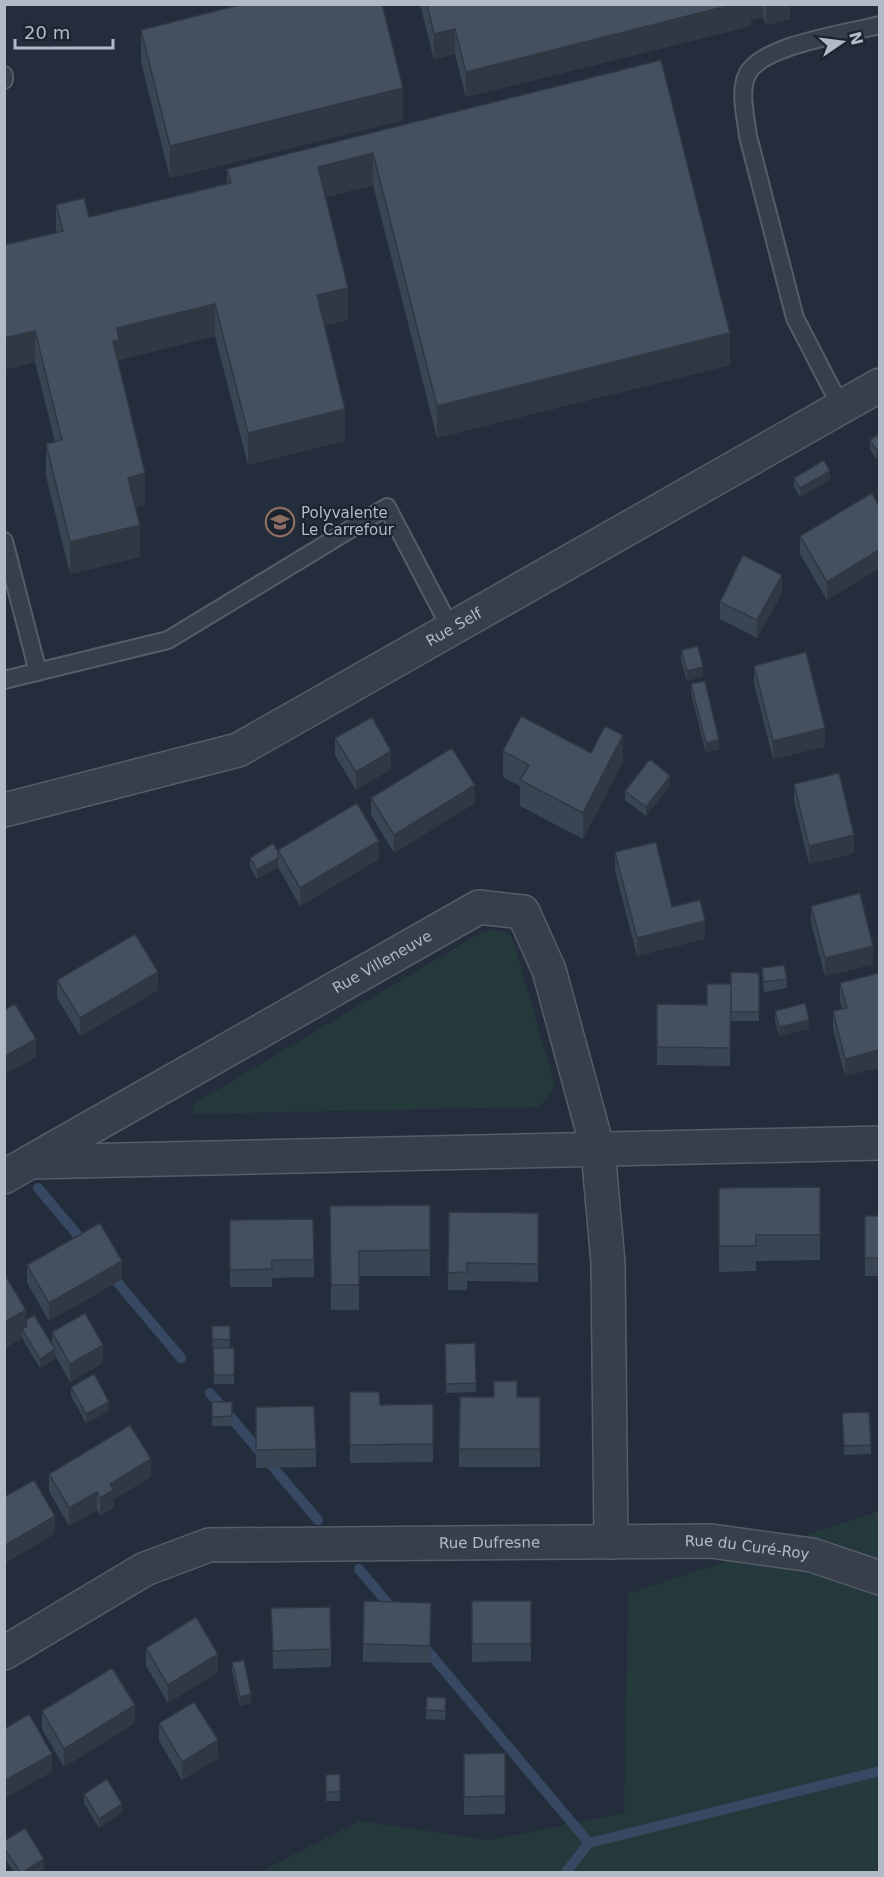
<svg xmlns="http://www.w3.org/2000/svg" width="884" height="1877" font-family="'DejaVu Sans',sans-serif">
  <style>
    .green { fill: #25393c }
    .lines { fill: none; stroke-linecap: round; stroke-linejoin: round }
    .stream { stroke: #374862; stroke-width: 10 }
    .lane-casing { stroke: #555d69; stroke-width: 20 }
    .street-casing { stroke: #555d69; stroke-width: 36 }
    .lane { stroke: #373f4c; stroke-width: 16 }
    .street { stroke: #373f4c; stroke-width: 33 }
    .wall { fill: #3a4553 }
    .shaded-wall { fill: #303843 }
    .building { fill: #445060; stroke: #303843; stroke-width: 1.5 }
    .labels { text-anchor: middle; stroke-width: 4.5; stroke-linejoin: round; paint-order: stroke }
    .poi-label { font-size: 15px; fill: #b2bac7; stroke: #1c2430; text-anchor: start }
    .street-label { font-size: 15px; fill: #b2bac7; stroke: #1c2430 }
  </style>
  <rect width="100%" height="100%" fill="#232d3b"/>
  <!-- green -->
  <path class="green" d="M492,930L504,931L512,936L555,1086L540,1107L194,1114L192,1105L477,935Z
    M879,1511V1872H259L359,1821L489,1840L624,1813L628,1594Z"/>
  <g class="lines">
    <!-- stream -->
    <path class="stream" d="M38,1188L86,1245
      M108,1271L181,1358
      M210,1393L318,1520
      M359,1569L396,1613
      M421,1643L589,1843
      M566,1872L589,1843L880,1771"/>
    <!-- lane casing -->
    <g class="lane-casing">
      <path id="lane" d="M4,75V80
        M841,407L795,318L748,136C746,118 739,92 747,75C760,45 849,33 880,25
        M4,541L38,672
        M4,680L168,640L387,507L451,629"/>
    </g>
    <!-- street casing -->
    <g class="street-casing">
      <g id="street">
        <path id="s1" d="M4,810L238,750L880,385"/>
        <path id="s2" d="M30,1162L479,907L523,912L549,970L598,1150L608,1263L611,1542"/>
        <path d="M4,1177L30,1162L880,1143"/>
        <path id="s3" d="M4,1653L145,1569L209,1545L711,1541L812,1555L880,1578"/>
      </g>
    </g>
    <!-- lane -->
    <use href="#lane" class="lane"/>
    <!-- street -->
    <use href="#street" class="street"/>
  </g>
  <!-- wall -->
  <path class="wall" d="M420,4H790V19L766,25L763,17L751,20V26L466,97L455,54L434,60Z
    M141,30L403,120L170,178L141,62Z
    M661,60L730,365L437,438L373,185L325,197L348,320L324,325L345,441L248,465L215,336L119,360V369L145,505L136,508L140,557L70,574L46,476V444L55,442L35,362L4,370L56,232V205L89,217L227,183V169Z
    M879,434L876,459L870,449V440Z
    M794,478L830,480L800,497L794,487Z
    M879,507V568L827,600L800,554V536Z
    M782,593L757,638L720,619V602Z
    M681,650L703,676L687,681L681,660Z
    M754,666L825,746L773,759L754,683Z
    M691,684L719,749L706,753L691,693Z
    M335,738L391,769L356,790L335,755Z
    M503,751L591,753L623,761L583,839L520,806V786L503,777Z
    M794,784L854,853L809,864L794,801Z
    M670,785L646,816L625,800V791Z
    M371,798L475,803L394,853L371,815Z
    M278,850L379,859L300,906L278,867L257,879L250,867V858L278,852Z
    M615,852L672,907L705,939L637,956L615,870Z
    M811,906L873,964L825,976L811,923Z
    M762,968L787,979V988L764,992L762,977Z
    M731,972L759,973V1021H731Z
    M879,973L845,1076L833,1029V1011L842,1009L840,1001V983Z
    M57,980L158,990L80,1036L57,998Z
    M731,984L730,1066L657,1065V1004L707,1005Z
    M775,1011L809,1029L779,1036L775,1020Z
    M820,1187V1260L756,1261V1271L719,1272V1188Z
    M430,1205V1276H359V1310H331L330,1206Z
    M449,1212L538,1213V1282L467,1281V1290H448Z
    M865,1216H879V1276H865Z
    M230,1220L314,1260V1277L272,1278V1287H230Z
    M27,1265L122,1279L49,1321L27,1283Z
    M4,1273L26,1320L52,1345V1332L103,1363L70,1382L55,1355V1359L40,1368L22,1338L5,1348Z
    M212,1326H230V1348L234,1375V1384H214Z
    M475,1343L476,1392L446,1393L445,1344Z
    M71,1387L109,1411L86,1423L71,1396Z
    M350,1392L380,1405L433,1404V1462L350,1463Z
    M517,1397H540V1467H459V1449Z
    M212,1402H232V1426H212Z
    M256,1407L316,1449V1467L256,1468Z
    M842,1413L871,1445V1454L844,1455Z
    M49,1474L151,1477L114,1499V1508L100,1515L97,1510L69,1526L49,1491Z
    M472,1601H531V1661L472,1662Z
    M271,1608L331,1649V1667L273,1669Z
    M431,1621L430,1663L363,1662V1644Z
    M146,1648L218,1672L168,1703L146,1666Z
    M232,1662L251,1703L240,1706L232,1671Z
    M427,1697L446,1707L445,1720L426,1719Z
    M42,1711L135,1723L64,1767L42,1729Z
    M159,1723L218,1758L182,1780L159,1741Z
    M505,1753V1814L464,1815V1754Z
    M340,1774V1801H326V1775Z
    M84,1794L122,1813L99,1828L84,1803Z
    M4,1841L44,1869L38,1872H14L4,1857Z"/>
  <!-- shaded-wall -->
  <path class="shaded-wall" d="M735,4H763V17L751,20V26L466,97V72Z
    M766,4H790V19L766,25Z
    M455,29V54L434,60V34Z
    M403,88V120L170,178V146Z
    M373,153V185L318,199V167Z
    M348,288V320L317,327V295Z
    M215,304V336L119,360V372L113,341L117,328Z
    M35,331V362L4,370V338Z
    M730,333V365L437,438V406Z
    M345,409V441L248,465V433Z
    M879,448V457L876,459V450Z
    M830,471V480L800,497V488Z
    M145,473V505L128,510V478Z
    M140,525V557L70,574V542Z
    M879,550V568L827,600V582Z
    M782,575V593L757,638V620Z
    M703,667V676L687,681V671Z
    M825,728V746L773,759V741Z
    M623,735V761L583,839V813Z
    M719,740V749L706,753V743Z
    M391,751V769L356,790V772Z
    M670,776V785L646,816V807Z
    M475,785V803L394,853V835Z
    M854,835V853L809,864V846Z
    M379,841V859L300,906V888Z
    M278,858V867L257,879V870Z
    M705,921V939L637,956V938Z
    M873,946V964L825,976V958Z
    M158,972V990L80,1036V1018Z
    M809,1020V1029L779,1036V1027Z
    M36,1039V1057L4,1075V1057Z
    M879,1050V1068L845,1076V1059Z
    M122,1261V1279L49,1321V1303Z
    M26,1310V1335L22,1329V1338L5,1348L4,1368V1322Z
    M103,1345V1363L70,1382V1364Z
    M55,1349V1359L40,1368V1359Z
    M109,1402V1411L86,1423V1414Z
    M151,1459V1477L114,1499V1508L100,1515V1498L110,1484Z
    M97,1492V1510L69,1526V1508Z
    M55,1516V1534L4,1564V1546Z
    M218,1654V1672L168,1703V1685Z
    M251,1694V1703L240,1706V1697Z
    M135,1705V1723L64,1767V1749Z
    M218,1740V1758L182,1780V1762Z
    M52,1754V1772L4,1799V1781Z
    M122,1804V1813L99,1828V1819Z
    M44,1859V1869L38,1872H23Z"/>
  <!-- building -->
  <path class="building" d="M243,4H382L403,88L170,146L141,30Z
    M427,4H735L466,72L455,29L434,34Z
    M661,60L730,333L437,406L373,153L318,167L348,288L317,295L345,409L248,433L215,304L117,328L119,340L113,341L145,473L128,478L140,525L70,542L46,444L62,440L35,331L4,338V245L63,231L56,205L84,198L89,217L231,183L227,169Z
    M879,434V448L876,450L870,440Z
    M824,460L830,471L800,488L794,478Z
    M872,493L879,507V550L827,582L800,536Z
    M743,555L782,575L757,620L720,602Z
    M698,646L703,667L687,671L681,650Z
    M806,652L825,728L773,741L754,666Z
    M705,681L719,740L706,743L691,684Z
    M521,716L591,753L605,726L623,735L583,813L520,780L529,765L503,751Z
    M372,717L391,751L356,772L335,738Z
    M452,748L475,785L394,835L371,798Z
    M650,759L670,776L646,807L625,791Z
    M839,773L854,835L809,846L794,784Z
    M357,803L379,841L300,888L278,850Z
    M656,842L672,907L700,900L705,921L637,938L615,852Z
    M273,843L278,852V858L257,870L250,858Z
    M860,893L873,946L825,958L811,906Z
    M135,934L158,972L80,1018L57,980Z
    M784,965L787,979L764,982L762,968Z
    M731,972L759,973V1012H731Z
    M879,973V1050L845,1059L833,1011L847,1008L840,983Z
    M707,984H731L730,1048L657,1047V1004L707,1005Z
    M805,1003L809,1020L779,1027L775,1011Z
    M15,1004L36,1039L4,1057V1010Z
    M820,1187V1235H756V1246H719V1188Z
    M430,1205V1250L359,1251V1285H331L330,1206Z
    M449,1212L538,1213V1264L467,1263V1272L448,1273Z
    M865,1216H879V1258H865Z
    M313,1219L314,1260H272V1269L230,1270V1220Z
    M100,1223L122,1261L49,1303L27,1265Z
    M4,1273L26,1310L4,1322Z
    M85,1313L103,1345L70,1364L52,1332Z
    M34,1315L55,1349L40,1359L22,1329L27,1326L26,1320Z
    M212,1326H230V1340L212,1339Z
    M475,1343L476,1383L446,1384L445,1344Z
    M213,1348H234V1375H214Z
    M94,1374L109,1402L86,1414L71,1387Z
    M494,1381H517V1397H540V1449H459L460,1397H494Z
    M350,1392H379L380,1405L433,1404V1444L350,1445Z
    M212,1402H232V1416L212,1417Z
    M314,1406L316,1449L256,1450V1407Z
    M869,1412L871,1445L844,1446L842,1413Z
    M130,1425L151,1459L110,1484L114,1490L100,1498L97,1492L69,1508L49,1474Z
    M34,1480L55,1516L4,1546V1497Z
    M364,1601L431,1603L430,1646L363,1644Z
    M472,1601H531V1644H472Z
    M330,1607L331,1649L273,1651L271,1608Z
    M196,1617L218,1654L168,1685L146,1648Z
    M244,1660L251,1694L240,1697L232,1662Z
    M112,1668L135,1705L64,1749L42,1711Z
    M427,1697L446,1698L445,1711L426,1710Z
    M194,1702L218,1740L182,1762L159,1723Z
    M29,1714L52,1754L4,1781V1729Z
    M505,1753V1796L464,1797V1754Z
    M340,1774V1792H326V1775Z
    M107,1779L122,1804L99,1819L84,1794Z
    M25,1828L44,1859L23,1872H20L4,1848V1841Z"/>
  <!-- icons -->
  <defs>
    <g id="school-ring" transform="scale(1.5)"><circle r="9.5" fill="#1c2430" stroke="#8d6e63" stroke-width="1.5"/><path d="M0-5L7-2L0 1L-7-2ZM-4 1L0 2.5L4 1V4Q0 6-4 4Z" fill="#8d6e63"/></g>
  </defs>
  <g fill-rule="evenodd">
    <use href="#school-ring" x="280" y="522"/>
  </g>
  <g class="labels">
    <!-- poi labels -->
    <g class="poi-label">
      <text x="301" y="518">Polyvalente<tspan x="301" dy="17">Le Carrefour</tspan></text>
    </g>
    <!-- street labels -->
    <g class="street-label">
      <text dy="5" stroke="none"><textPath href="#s1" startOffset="490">Rue Self</textPath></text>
      <text dy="5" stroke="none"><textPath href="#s2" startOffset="405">Rue Villeneuve</textPath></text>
      <text dy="5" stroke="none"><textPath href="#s3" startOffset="513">Rue Dufresne</textPath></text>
      <text dy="5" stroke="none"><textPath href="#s3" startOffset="771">Rue du Curé-Roy</textPath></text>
    </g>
  </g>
  <!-- border -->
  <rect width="884" height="1877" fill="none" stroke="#b2bac7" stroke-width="12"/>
  <!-- north arrow -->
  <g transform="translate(842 42) rotate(76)" stroke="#1c2430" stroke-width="4.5" paint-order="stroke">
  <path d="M0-4.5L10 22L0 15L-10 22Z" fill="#b2bac7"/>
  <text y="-9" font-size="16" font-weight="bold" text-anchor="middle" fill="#b2bac7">N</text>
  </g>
  <!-- scale -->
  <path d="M15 39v9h98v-9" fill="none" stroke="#b2bac7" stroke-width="3"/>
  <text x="24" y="39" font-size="18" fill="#b2bac7" stroke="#1c2430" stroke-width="4.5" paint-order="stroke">20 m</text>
</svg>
